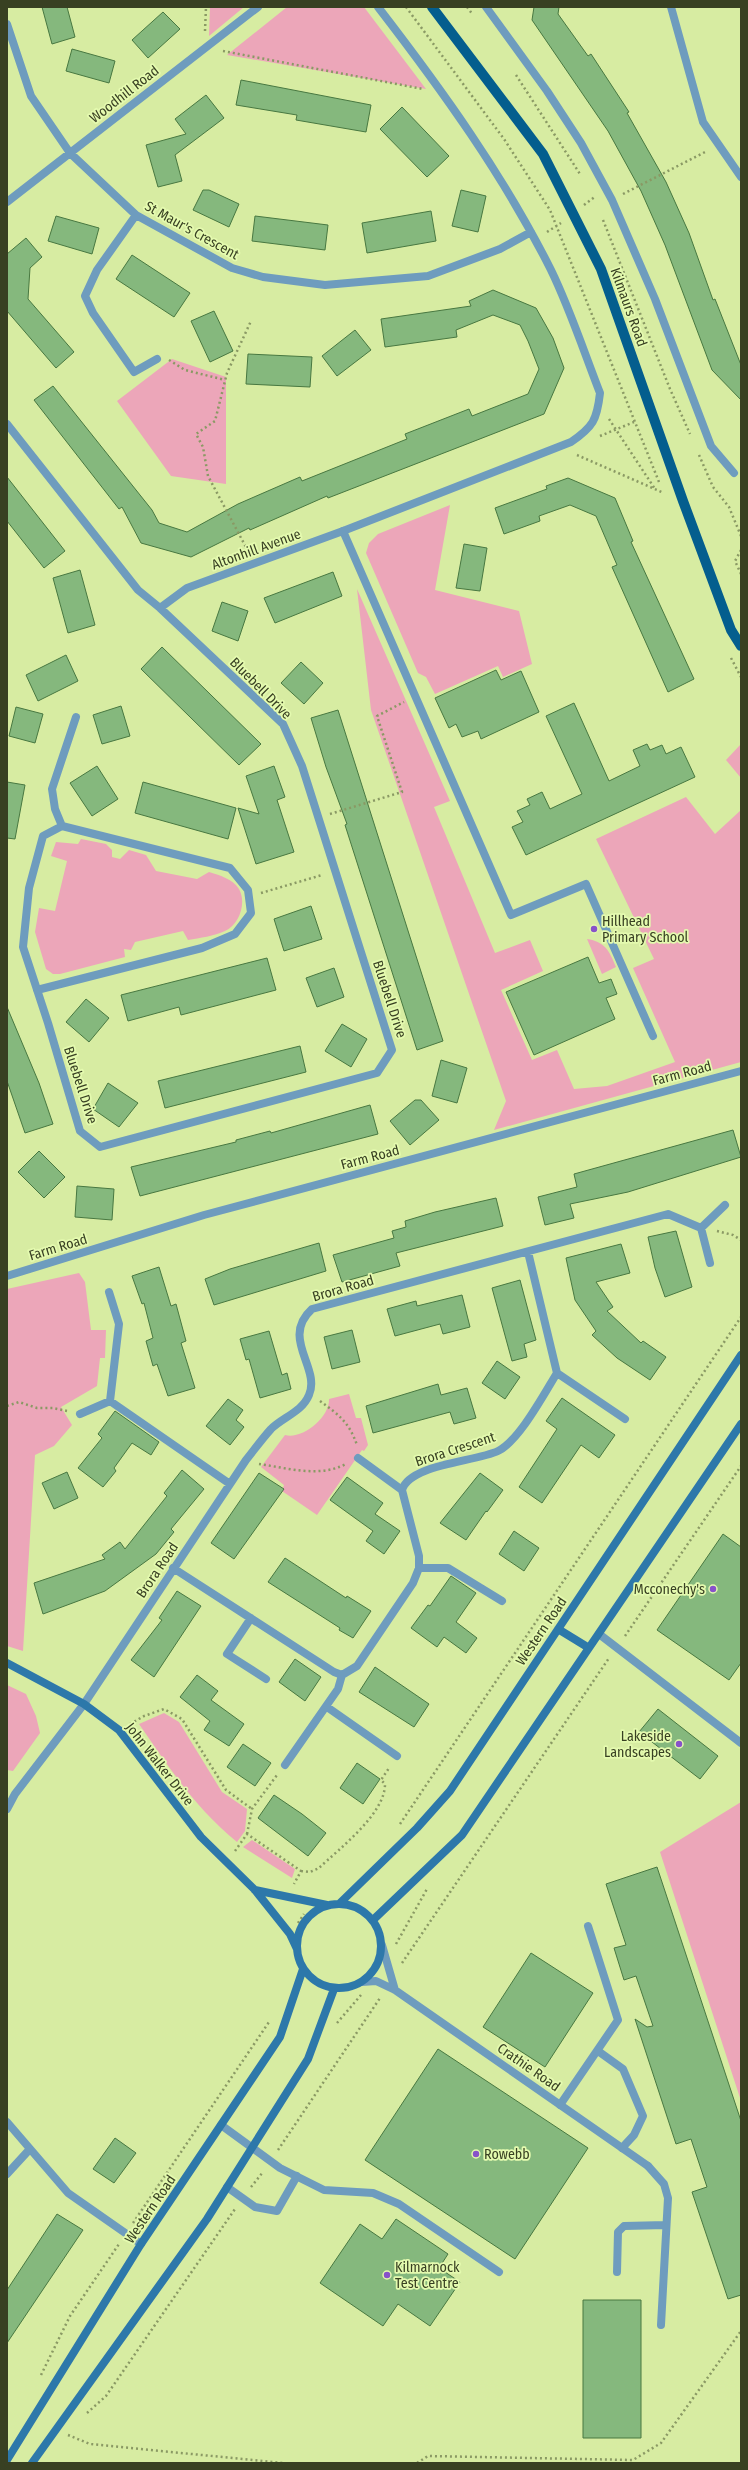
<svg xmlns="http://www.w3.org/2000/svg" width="748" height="2470" font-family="'Fira Sans Condensed',sans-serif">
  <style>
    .green { fill: #eca6b9 }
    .building { fill: #85b87d; stroke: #487841 }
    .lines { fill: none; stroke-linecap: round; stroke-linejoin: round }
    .path { stroke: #8a9964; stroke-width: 2.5; stroke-dasharray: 2 3; stroke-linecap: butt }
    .lane { stroke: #6e9cbe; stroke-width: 8 }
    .street { stroke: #6e9cbe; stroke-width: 8 }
    .secondary { stroke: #2d78aa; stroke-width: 8 }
    .primary { stroke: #045e8e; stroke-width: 10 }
    .poi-dot { fill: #8852ca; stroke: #e4faaf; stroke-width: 1.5 }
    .labels { text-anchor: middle; stroke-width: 3.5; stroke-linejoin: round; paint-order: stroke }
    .street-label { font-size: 14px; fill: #384022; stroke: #e4faaf }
    .poi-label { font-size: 14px; fill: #384022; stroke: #e4faaf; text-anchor: start }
  </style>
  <rect width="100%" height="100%" fill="#d7eca2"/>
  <!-- green -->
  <path class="green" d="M210,7H244L209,36Z
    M287,7H364L426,89L227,55Z
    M172,359L226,377V484L171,476L117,401Z
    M450,505L435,590L519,611L532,664L503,677L498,666L435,694L426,677L418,673L366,553L369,543L378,534Z
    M357,589L450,801L434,807L495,953L530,940L543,971L501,990L532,1060L557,1050L574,1089L607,1086L675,1062L633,968L654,959L596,839L686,797L715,834L741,810V1062L494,1130L506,1101L371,710Z
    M741,744V778L726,760Z
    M81,839L106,844L112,850V857L120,859L129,850L146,855L156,871L197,879L209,872C219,875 233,879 239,889C247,903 239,925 225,931C214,936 200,938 188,940L183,931L135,942L131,950L124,949L125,957L60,974H53L46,969L35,932L39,908L55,911L67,861L51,856L56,842L78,844Z
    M587,939C605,942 609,950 616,967L602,974Z
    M79,1273L85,1282L91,1330H106L105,1358H100L97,1386L61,1407L72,1425L54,1446L35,1455L23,1651L7,1646V1289Z
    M349,1394L356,1418H361L368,1445L364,1451L362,1450L317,1515L282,1491L284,1485L261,1467L285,1435C302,1440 330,1417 329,1399Z
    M7,1685L26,1694L36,1716L40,1733L13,1771L7,1770Z
    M164,1713L179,1722L222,1792L247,1809L245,1831L237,1842C196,1809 168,1766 139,1724Z
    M741,1802V2101L660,1852Z
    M252,1840L295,1869L292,1878L243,1847Z"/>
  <!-- building -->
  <path class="building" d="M42,7H67L75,37L52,44Z
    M534,7H559L558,14L588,56L591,54L629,112L627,113L666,182L689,233L713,300L715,299L741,365V400L712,370L665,245L641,191L608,131L532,20Z
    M163,12L180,29L148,58L132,40Z
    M72,49L115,61L109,83L66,71Z
    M241,80L371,105L366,132L296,120L297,115L236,105Z
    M206,95L224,118L175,155L182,181L158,187L146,145L186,134L175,119Z
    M402,107L449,156L427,177L380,129Z
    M203,190H209L239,204L229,227L193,210Z
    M461,190L486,196L478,232L452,226Z
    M431,211L436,241L367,253L362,223Z
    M56,216L99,228L92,254L48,241Z
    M255,216L328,225L325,250L252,241Z
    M26,238L42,257L30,268L28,299L74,352L56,368L7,311V254Z
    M132,255L190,293L174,317L116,279Z
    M493,290L536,308L553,338L564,368L544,414L328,498L327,496L250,530L249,528L191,557L141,543L122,507L119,509L34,400L53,386L152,510L159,523L187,532L238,504L300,477L302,481L407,439L405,434L469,409L472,416L528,394L539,369L528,341L520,325L493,315L456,330L457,337L385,347L381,319L471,306L469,301Z
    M214,311L233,351L210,362L191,321Z
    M355,330L371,350L337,376L322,356Z
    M248,354L312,357L310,387L246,384Z
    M7,477L65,551L44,568L7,521Z
    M568,478L615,498L633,541L631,542L694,679L668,692L612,567L617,565L596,516L570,505L539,516L540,521L504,534L495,508L547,489L546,486Z
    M464,544L487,548L480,591L456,588Z
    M80,570L95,625L68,633L53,578Z
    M333,572L342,596L275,623L264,598Z
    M222,602L248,611L238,641L212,631Z
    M162,647L261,744L239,765L141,669Z
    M66,655L78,681L38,701L26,675Z
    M301,662L323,683L304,704L281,683Z
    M496,670L501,680L521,671L539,712L481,739L478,731L462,737L456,724L449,728L435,698Z
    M574,703L609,781L640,766L633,750L647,744L650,750L662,745L666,754L681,747L695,777L526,855L512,827L523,822L517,811L530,805L527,799L542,792L550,809L582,794L546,716Z
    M121,706L130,736L102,744L93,715Z
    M16,707L43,714L35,743L9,736Z
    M338,710L443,1041L417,1050L345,825L347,824L326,767L311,718Z
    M97,766L118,799L92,816L70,783Z
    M274,766L285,797L277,800L294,852L256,864L238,808L259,814L246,776Z
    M7,782L25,785L15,839L7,838Z
    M143,782L236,808L228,839L135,813Z
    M311,906L322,939L284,951L274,919Z
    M588,957L599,983L611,979L617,994L606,998L615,1019L534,1055L506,992Z
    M267,958L276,990L181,1015L179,1007L128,1021L121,995Z
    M334,968L344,997L317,1007L306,978Z
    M86,999L109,1018L89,1042L66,1022Z
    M7,1007L39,1083L53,1124L25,1133L7,1081Z
    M342,1024L367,1039L351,1067L325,1051Z
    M300,1046L306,1072L165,1108L158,1081Z
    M441,1060L467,1068L457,1103L432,1096Z
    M108,1083L138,1103L119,1127L93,1109Z
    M415,1100H421L439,1120L410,1145L390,1121Z
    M370,1105L378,1134L140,1196L131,1167L236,1142V1140L270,1131L271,1133Z
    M733,1130L741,1157L628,1192L570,1204L574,1218L545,1225L538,1197L577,1187L574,1174Z
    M39,1151L65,1177L44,1198L18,1172Z
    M77,1186L114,1189L112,1220L75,1217Z
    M496,1198L503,1226L396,1253L400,1266L342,1282L333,1255L394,1238L392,1231L406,1227L405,1221L435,1212Z
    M676,1231L692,1287L665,1297L655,1268L648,1237Z
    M319,1243L326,1271L214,1305L205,1279L230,1269Z
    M621,1244L630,1273L596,1282L613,1307L607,1311L641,1343L643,1341L666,1357L650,1380L617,1358L592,1335L596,1331L575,1300L566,1258Z
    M159,1267L171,1306L176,1304L186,1341L181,1343L195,1388L168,1396L157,1364L153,1366L146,1341L153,1338L144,1303L142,1304L132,1276Z
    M520,1280L536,1340L524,1344L527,1357L512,1361L492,1288Z
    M462,1295L470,1327L443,1334L440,1324L395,1336L387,1309L416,1301L417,1306Z
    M352,1330L360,1362L332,1369L324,1337Z
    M269,1331L282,1375L287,1373L291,1389L260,1398L249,1359L246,1360L240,1339Z
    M497,1361L520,1377L505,1399L482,1383Z
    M438,1384L441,1395L467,1388L476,1418L454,1424L450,1412L373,1433L366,1406Z
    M562,1398L615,1435L599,1458L581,1445L542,1503L519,1487L557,1429L546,1421Z
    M228,1399L243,1410L236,1420L244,1427L230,1445L206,1426Z
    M115,1411L159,1442L151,1455L132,1443L114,1468L116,1471L103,1487L78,1468L102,1438L98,1434Z
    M182,1470L204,1489L171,1529L174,1532L156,1554L105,1591L43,1614L34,1583L105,1559L102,1555L120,1542L125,1549L167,1496L164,1493Z
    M67,1472L78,1498L54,1509L42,1483Z
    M259,1473L284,1489L234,1559L211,1543Z
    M480,1473L503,1490L487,1512L486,1511L466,1540L440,1523Z
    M347,1477L383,1503L375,1514L400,1531L384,1554L366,1541L373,1531L330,1500Z
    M514,1531L539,1548L524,1571L499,1554Z
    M723,1534L741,1547V1663L729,1680L657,1630Z
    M285,1558L346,1598L347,1596L371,1611L353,1638L339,1630L340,1628L268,1582Z
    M451,1576L476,1593L456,1622L477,1638L466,1653L444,1637L437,1647L411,1628L428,1605L430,1606Z
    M177,1591L201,1606L154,1677L131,1660L162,1620L159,1618Z
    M295,1659L321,1677L305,1701L279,1682Z
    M375,1667L429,1704L414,1727L359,1692Z
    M197,1675L218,1691L211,1700L244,1724L229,1746L204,1730L210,1721L180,1697Z
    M658,1709L718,1756L700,1779L639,1732Z
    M243,1744L271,1763L255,1786L227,1767Z
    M357,1763L380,1779L363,1804L340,1788Z
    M274,1795L302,1814L326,1833L308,1856L258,1818Z
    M657,1867L741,2121V2295L728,2299L692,2192L707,2187L691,2139L676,2144L635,2019L647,2027L653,2026L636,1976L624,1980L614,1948L626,1945L606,1884Z
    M531,1953L593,1993L545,2067L483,2027Z
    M438,2049L588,2148L515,2259L365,2160Z
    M115,2138L136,2153L114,2183L93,2169Z
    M57,2214L83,2230L7,2343V2290Z
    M396,2219L448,2254L439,2268L460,2282L430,2326L398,2304L383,2326L320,2283L360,2224L382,2239Z
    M583,2300H641V2438H583Z"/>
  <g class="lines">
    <!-- path -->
    <path class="path" d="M406,7L504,139L550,210L659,482
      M467,7L473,15
      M205,31L206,7
      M223,51L423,89
      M516,75L580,174
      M623,194L707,151
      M584,205L596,196
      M603,220L670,389L690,434
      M547,232L561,223
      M169,360L185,370L225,380
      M609,419L655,489
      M600,436L634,422
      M577,455L664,493
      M699,455L713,487L729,507L741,536
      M741,550L735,561L741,574
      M248,551L208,476L203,447L196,434L215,421L227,373L251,321
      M731,658L741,677
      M330,814L402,792L377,716L404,702
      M261,893L322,875
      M717,1231L733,1235L741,1240
      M320,1401C339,1415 349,1422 357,1445
      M7,1406L19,1402L37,1408H53L67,1411
      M259,1464C288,1468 319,1478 346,1464
      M625,1636L741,1466
      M130,1724L144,1716L164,1709L182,1719L226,1790L252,1809
      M400,1824L741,1317
      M247,1834L252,1809L277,1775
      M235,1851L247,1834L301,1871L294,1884
      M301,1871L310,1872L319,1868C340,1848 385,1814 385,1784L381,1780L389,1768
      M298,1923L304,1914
      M396,1944L427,1889
      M402,1963L609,1658
      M337,2023L361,1995
      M278,2150L380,1998
      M251,2187L263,2172
      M133,2223L269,2022
      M41,2375L70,2316L119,2244
      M87,2413L106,2396L235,2209
      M68,2435L90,2444L283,2463
      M417,2463L428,2456L633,2460L661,2443L741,2331"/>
    <!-- lane -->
    <path class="lane" d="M671,7L703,122L741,177
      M343,531L511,915L586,884L653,1036
      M7,1276L204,1215L741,1071
      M599,1634L741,1743
      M7,1809L15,1794L84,1704
      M598,2051L623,2069L643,2116L634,2135L622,2148
      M560,2105L618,2020L588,1926
      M7,2122L68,2193L141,2244
      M221,2125L280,2168L324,2190L373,2193L399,2204L499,2272
      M648,2166L664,2184L668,2198L661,2325
      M7,2174L29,2150
      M227,2187L255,2207L277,2211L297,2176
      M617,2272L618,2232L624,2226L666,2225"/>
    <!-- street -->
    <path class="street" d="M486,7L547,91L581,143L612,200L655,299L711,446L734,473
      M7,24L31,96L70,153L136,215L232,268L263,277L325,285L428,276L500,249L531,232
      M7,202L258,7
      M136,215L97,270L85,296L93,313L134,372L157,359
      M7,424L138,590L160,608L187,588L343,531L571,442C593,427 597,420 600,393C584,352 570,309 551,270C504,176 442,90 378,7
      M62,826L55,809L52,789L76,717
      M37,990L202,948L235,934L251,913L248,890L230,868L62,826L43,836L29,888L23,947L48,1023L80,1131L100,1147L377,1073L392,1050L302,766L283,724L160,608
      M701,1228L710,1263
      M109,1292L119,1324L110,1401
      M557,1373L625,1419
      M80,1414L110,1401L230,1484
      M358,1458L402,1490
      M173,1568L334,1672L342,1675
      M419,1568H448L502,1601
      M251,1618L227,1654L266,1679
      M84,1704L246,1460C254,1450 262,1439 271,1429C283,1417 302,1412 309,1395C321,1368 280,1338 312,1309L668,1214L701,1228L725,1205
      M327,1707L397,1756
      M285,1765L338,1689L342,1675L357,1666L413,1583L419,1568V1556L402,1490C410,1464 475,1462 498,1451C519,1441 544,1394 557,1373L528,1252
      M382,1945L395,1990
      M362,1982L376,1981L395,1990L648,2166"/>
    <!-- secondary -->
    <path class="secondary" d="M558,1629L589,1648
      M7,1663L84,1704L119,1730L201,1837L255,1890L290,1934L297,1949
      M255,1890L327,1905
      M340,1903L417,1828L450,1791L741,1355
      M297 1946a42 42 0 1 1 84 0a42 42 0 1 1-84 0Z
      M373,1920L462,1835L741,1424
      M7,2460L141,2244L280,2037L303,1969
      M32,2463L207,2219L308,2059L334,1989"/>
    <!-- primary -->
    <path class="primary" d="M432,7L543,154L601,269L683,501L731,630L741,646"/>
  </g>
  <!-- markers -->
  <g class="poi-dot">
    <circle cx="594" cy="929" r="4"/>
    <circle cx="713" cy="1589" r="4"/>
    <circle cx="679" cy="1744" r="4"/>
    <circle cx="476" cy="2154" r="4"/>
    <circle cx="387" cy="2275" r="4"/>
  </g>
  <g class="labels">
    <!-- street labels -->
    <g class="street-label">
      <text transform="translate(124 94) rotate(-38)" y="5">Woodhill Road</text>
      <text transform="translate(192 230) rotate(29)" y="5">St Maur's Crescent</text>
      <text transform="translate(629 307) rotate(70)" y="5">Kilmaurs Road</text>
      <text transform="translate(256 549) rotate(-20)" y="5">Altonhill Avenue</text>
      <text transform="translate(261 688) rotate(45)" y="5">Bluebell Drive</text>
      <text transform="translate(390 999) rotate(72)" y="5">Bluebell Drive</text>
      <text transform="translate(682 1073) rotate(-15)" y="5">Farm Road</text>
      <text transform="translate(81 1085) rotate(72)" y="5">Bluebell Drive</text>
      <text transform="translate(370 1157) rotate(-15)" y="5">Farm Road</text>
      <text transform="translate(58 1247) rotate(-17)" y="5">Farm Road</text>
      <text transform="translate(343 1288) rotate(-16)" y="5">Brora Road</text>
      <text transform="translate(455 1449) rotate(-18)" y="5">Brora Crescent</text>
      <text transform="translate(157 1570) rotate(-56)" y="5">Brora Road</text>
      <text transform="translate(541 1631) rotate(-56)" y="5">Western Road</text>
      <text transform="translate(160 1764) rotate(52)" y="5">John Walker Drive</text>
      <text transform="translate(529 2067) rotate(35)" y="5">Crathie Road</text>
      <text transform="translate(150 2209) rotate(-56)" y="5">Western Road</text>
    </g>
    <!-- poi labels -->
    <g class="poi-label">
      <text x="602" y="926">Hillhead<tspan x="602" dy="16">Primary School</tspan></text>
      <text x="705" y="1594" text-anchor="end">Mcconechy's</text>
      <text x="671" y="1741" text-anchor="end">Lakeside<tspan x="671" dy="16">Landscapes</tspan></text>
      <text x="484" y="2159">Rowebb</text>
      <text x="395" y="2272">Kilmarnock<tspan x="395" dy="16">Test Centre</tspan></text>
    </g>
  </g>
  <!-- border -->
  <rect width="748" height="2470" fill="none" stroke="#384022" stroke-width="16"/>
</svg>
